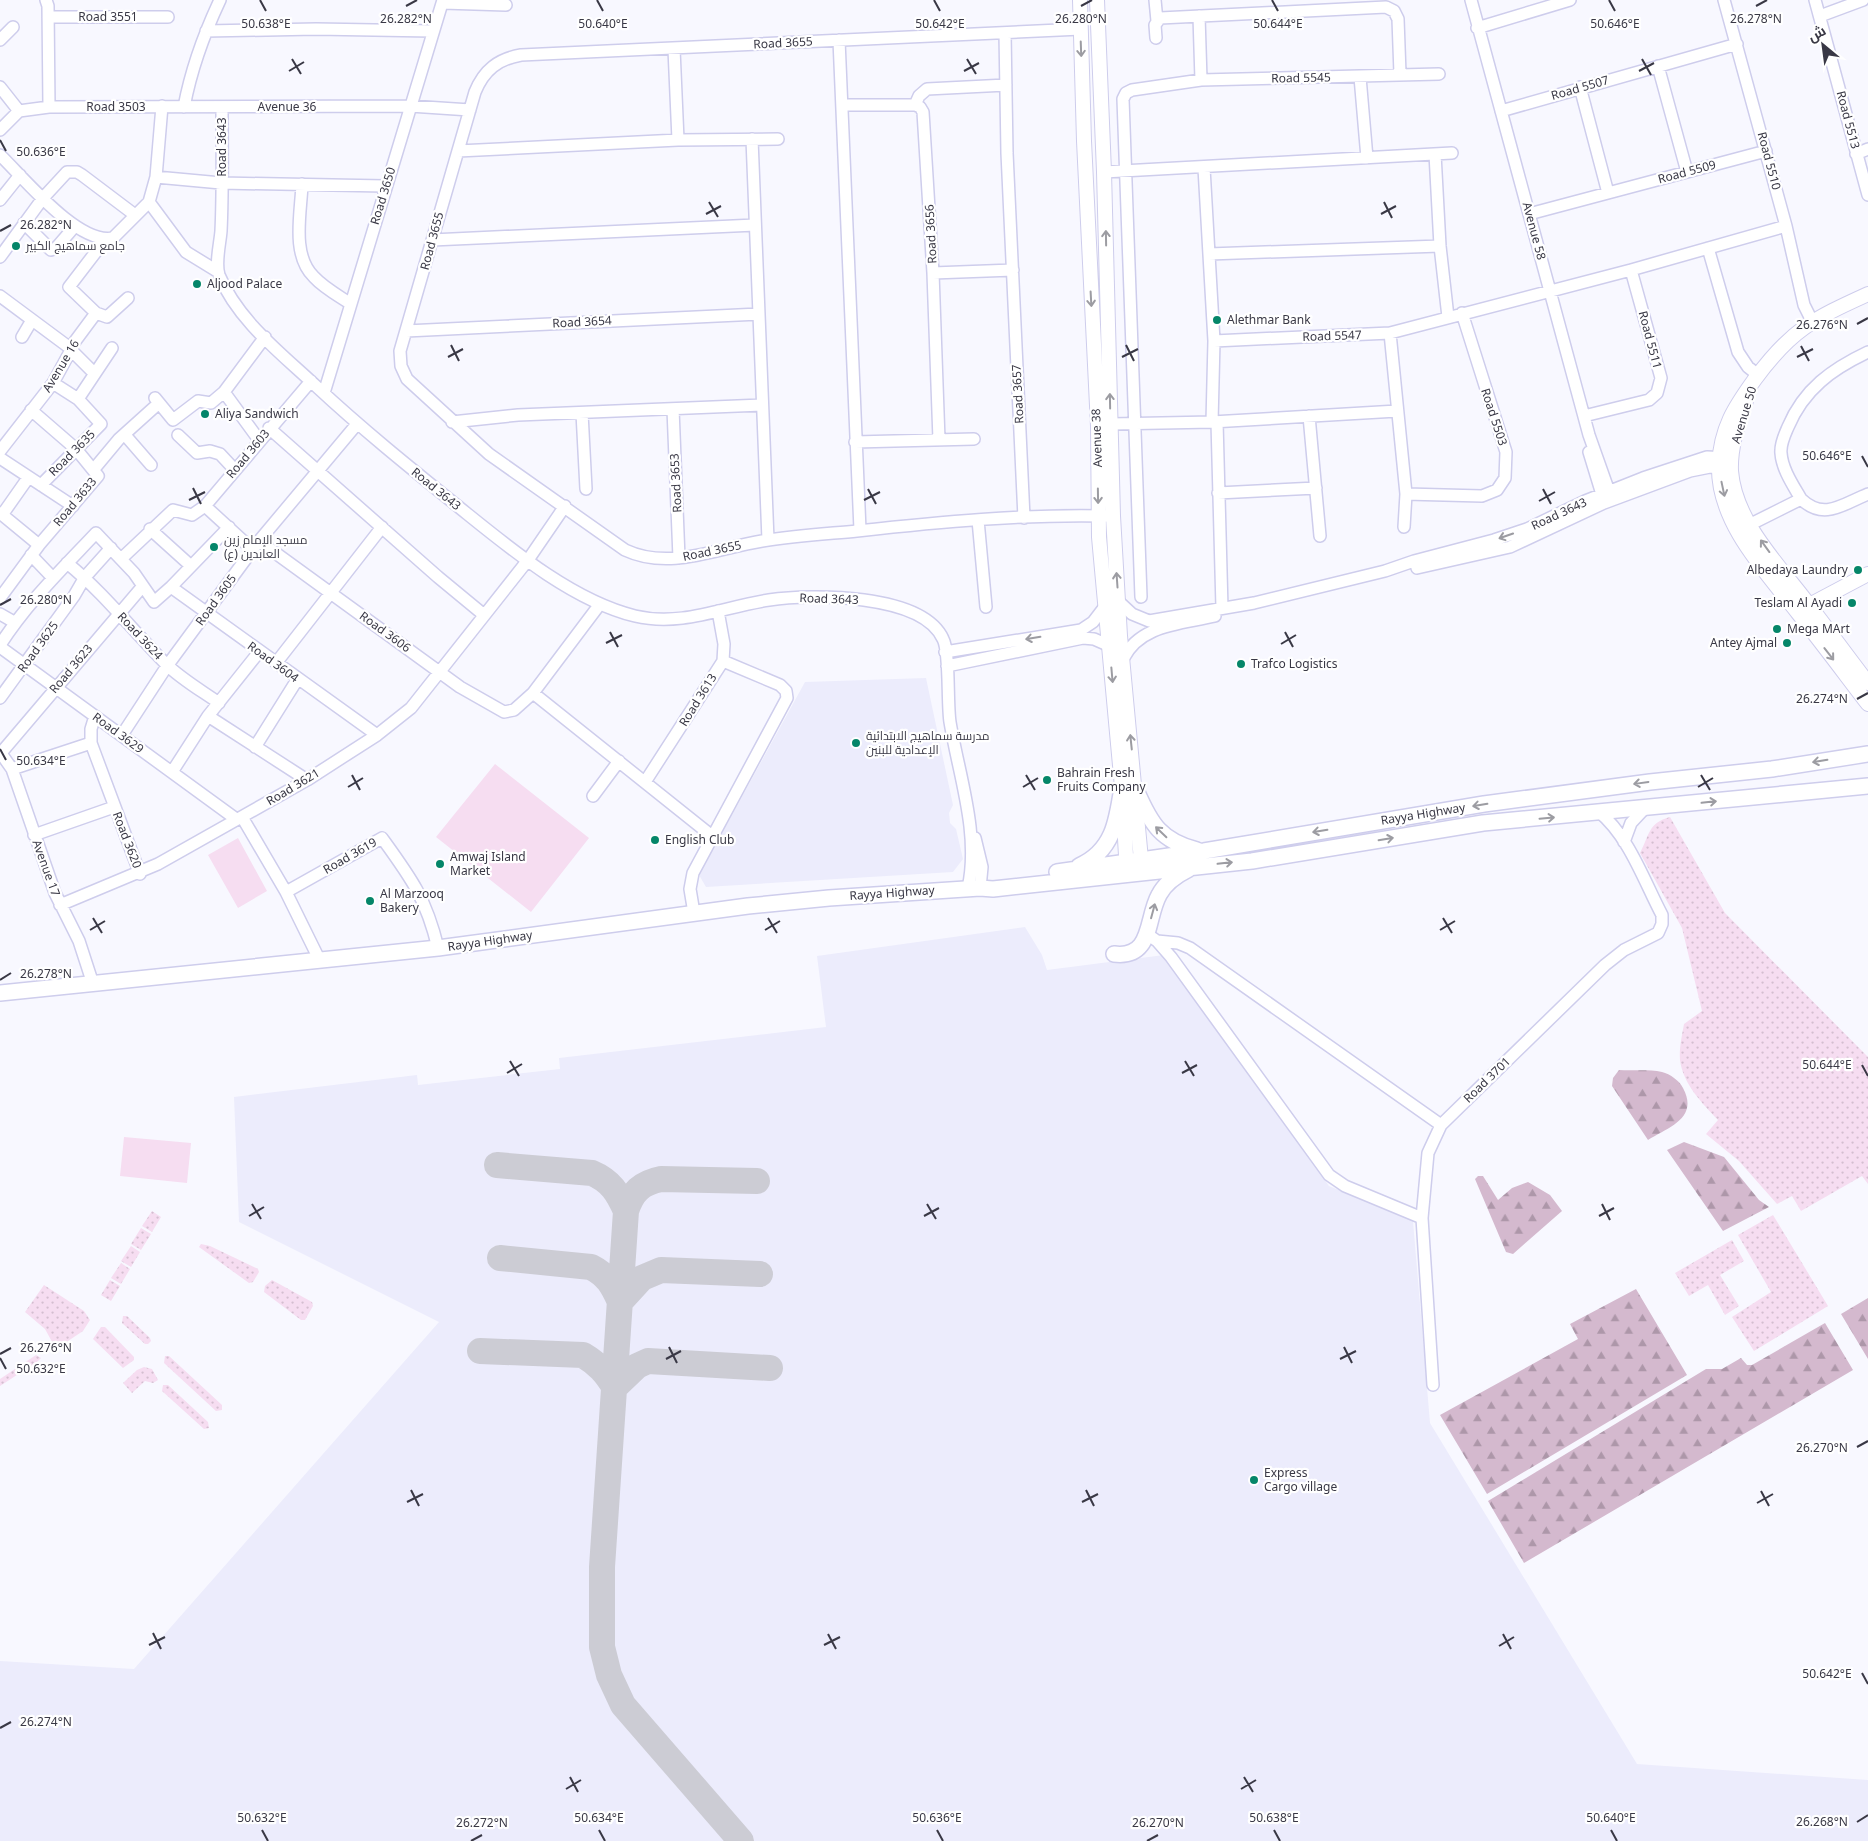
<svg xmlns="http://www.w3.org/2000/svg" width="1868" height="1841" font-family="'Noto Sans',Cairo,sans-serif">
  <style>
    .built { fill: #ececfc }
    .green { fill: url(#green-dots) }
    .forest { fill: url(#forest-firs) }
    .pitch { fill: #f6ddf1 }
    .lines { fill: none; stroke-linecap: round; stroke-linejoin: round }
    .taxiway { stroke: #ccccd4; stroke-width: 26 }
    .minor-casing { stroke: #cecdec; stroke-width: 14 }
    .tertiary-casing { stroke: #cecdec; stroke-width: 16 }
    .secondary-casing { stroke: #cecdec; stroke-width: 18 }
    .minor { stroke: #fff; stroke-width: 11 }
    .tertiary { stroke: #fff; stroke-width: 14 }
    .secondary { stroke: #fff; stroke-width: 15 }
    .oneway { stroke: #9c9ca2 }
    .ticks { fill: none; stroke: #393845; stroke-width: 2 }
    .poi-dot { fill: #058669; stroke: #fff; stroke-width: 2 }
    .labels { text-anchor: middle; stroke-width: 4.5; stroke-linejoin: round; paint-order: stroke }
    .street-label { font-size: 12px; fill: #393845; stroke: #fff }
    .poi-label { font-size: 12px; fill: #393845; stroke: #fff; text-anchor: start }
    .ticks-label { font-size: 12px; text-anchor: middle; fill: #393845; stroke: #fff; stroke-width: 4.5; stroke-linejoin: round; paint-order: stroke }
  </style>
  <defs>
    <pattern id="green-dots" width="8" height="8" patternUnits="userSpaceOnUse" patternTransform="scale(1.25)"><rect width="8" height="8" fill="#f6ddf1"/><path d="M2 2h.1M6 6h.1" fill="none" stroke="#d4bed0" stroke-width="1.8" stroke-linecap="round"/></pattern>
    <pattern id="forest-firs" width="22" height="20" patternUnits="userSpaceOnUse" patternTransform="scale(1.25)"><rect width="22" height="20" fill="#d4b9ce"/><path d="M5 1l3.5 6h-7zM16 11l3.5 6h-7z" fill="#ad97a9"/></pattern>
  </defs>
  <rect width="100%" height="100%" fill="#f8f8ff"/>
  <!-- built -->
  <path class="built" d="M926,678L953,805L949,813L950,823L956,829L963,859L953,872L706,887L699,875L805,682Z
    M1025,927L1042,955L1047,970L1164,955L1329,1186L1413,1221L1430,1423L1637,1764L1868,1780V1841H0V1661L134,1669L439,1322L239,1222L234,1097L417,1075L418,1085L560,1069L559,1058L826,1027L817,956Z"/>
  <!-- green -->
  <path class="green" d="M1670,817L1725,913L1868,1057V1184L1862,1176L1801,1211L1792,1196L1777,1204L1739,1161L1706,1134L1718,1120C1702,1103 1683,1084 1680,1060C1679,1049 1682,1035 1684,1024L1702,1011L1682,928L1640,853C1650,834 1648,823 1670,817Z
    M152,1211L161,1217L152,1232L142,1226Z
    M1773,1215L1828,1306L1754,1351L1732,1317L1771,1292L1738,1235Z
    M141,1228L151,1234L141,1250L131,1244Z
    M1732,1240L1744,1261L1720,1275L1739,1306L1725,1315L1708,1285L1689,1296L1675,1273Z
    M201,1244L210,1246L258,1269L259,1272L253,1282L249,1283L199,1247Z
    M131,1246L140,1252L131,1267L121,1261Z
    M121,1263L130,1269L121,1284L111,1278Z
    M110,1280L120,1286L111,1301L101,1295Z
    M272,1280L312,1302L313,1306L305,1320H301L264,1292L265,1286Z
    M44,1285L84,1311L90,1320L83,1331L56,1349L45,1329L25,1312Z
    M123,1316H127L150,1338L151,1341L148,1344H145L122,1323Z
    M101,1327H105L134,1357V1360L123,1368L93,1339Z
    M36,1355L41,1358L37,1362L0,1386V1379Z
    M165,1356H169L222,1405V1410L216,1411L164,1363Z
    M144,1367L152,1369L158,1380L153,1383L145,1381L132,1393L123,1383L137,1370Z
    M163,1385H168L208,1422L209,1428L204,1429L162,1391Z"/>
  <!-- forest -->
  <path class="forest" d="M1619,1070C1632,1071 1649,1069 1662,1072C1670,1074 1680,1081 1683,1088C1699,1118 1669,1127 1648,1140L1612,1086L1613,1078Z
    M1684,1142L1724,1157L1759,1200L1769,1207L1723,1231L1667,1150Z
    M1478,1176H1483L1498,1200L1512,1188L1528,1182L1550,1195L1562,1211L1513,1254L1506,1252L1475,1179Z
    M1636,1289L1687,1375L1487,1494L1440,1415L1578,1339L1570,1324Z
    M1868,1298V1359L1841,1314Z
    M1825,1323L1853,1370L1524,1563L1488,1501L1706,1369H1722L1741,1358L1747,1365H1752Z"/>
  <!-- pitch -->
  <path class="pitch" d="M495,764L589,838L531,912L436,837Z
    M238,838L267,891L238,908L208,855Z
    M124,1137L191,1143L187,1183L120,1176Z"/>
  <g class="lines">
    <!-- taxiway -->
    <path class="taxiway" d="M497,1165L592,1173C611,1181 618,1193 626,1211L602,1567V1647L609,1675L623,1705L741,1841
      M626,1211C632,1192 641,1183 661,1179L757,1181
      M500,1258L591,1267C607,1275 613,1286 620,1302L642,1278L661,1270L760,1274
      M480,1351L583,1355C598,1364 606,1373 615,1388
      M615,1387L637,1366L648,1361L770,1368"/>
    <!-- minor casing -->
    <g class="minor-casing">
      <path id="minor" d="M46,0L48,6L49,107
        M1155,0L1157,21
        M1471,0L1589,435L1612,500
        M1724,0L1786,226L1804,305L1812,321
        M1815,0L1868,195
        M443,3L506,5
        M1199,16L1201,80
        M1820,16L1863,0
        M48,17H168
        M1477,28L1570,0
        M1081,29L521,55C498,59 484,70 475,92L400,351L401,366L407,379L489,454L625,550C670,571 717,548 762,541C793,536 825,534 857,531C939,522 1024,514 1107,516
        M206,31L316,29L432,31
        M1005,33L1007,153L1024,518
        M1156,38L1155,25L1160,18L1386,7L1394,11L1398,19L1400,74
        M0,40L13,27
        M839,40L860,530
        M674,49L678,140
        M1658,66L1687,172
        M1360,77L1367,158
        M0,87L19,111
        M1580,87L1608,193
        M842,105H915L920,107L923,112L933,273L939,440
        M915,105L919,96L927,89L1006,85
        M184,107C191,70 204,34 220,0
        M222,108C222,149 223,190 221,231C220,244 215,263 219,275C238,321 282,354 317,387C361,428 408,466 455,504C506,545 570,600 635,616C682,627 723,607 769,600C811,594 922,593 943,639C950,652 947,703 950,722C959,776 980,834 968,888
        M1501,111L1737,44
        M0,130L19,111L49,107L410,106L470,110
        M752,139L768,540
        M458,151L678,140L778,139
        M1435,154L1440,246L1448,317
        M1856,154L1868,149
        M0,155C24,178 78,245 113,238L149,202L156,177L162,106
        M1204,168L1214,341L1212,422
        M1104,172L1452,153
        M156,177L221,183L385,186
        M302,184C301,213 291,255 314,277C324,288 339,296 351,304
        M0,200L20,175
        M149,202L186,252L217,271
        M1529,214L1766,151
        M24,223L51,250L56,248L75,226
        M105,240L69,287L96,313L107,317L128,298
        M432,240L755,225
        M1708,248L1738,352L1748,367L1758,375
        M1209,254L1440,246
        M0,257L43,198L67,172H77L82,175L135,215
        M933,273L1013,270
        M0,296L70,348
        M406,331L759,314
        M1390,333L1406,494L1404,527
        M22,337L32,320
        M1214,341L1390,333L1631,270L1786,226
        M71,350L94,373
        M224,392L259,440
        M324,393L443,0
        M155,398L173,420L198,401L211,403L224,392L265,337
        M78,399L112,348
        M673,409L679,558
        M582,413L586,489
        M1309,416L1320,536
        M1584,416L1649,400L1657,393L1661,378L1631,270
        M452,422L518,415L762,405
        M1217,422L1222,608
        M1111,424L1212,422L1397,411
        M269,428L438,577L484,615
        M125,435L151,465
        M178,435L197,453L210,451L220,454L234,469
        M855,442L974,439
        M0,451L53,383L71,350L70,348L96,313
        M1589,452L1604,501
        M0,458L73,506
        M94,469L119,439L159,403
        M41,485L101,424L78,399L53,383
        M1218,493L1316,488
        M1406,494L1482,496L1497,490L1505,478L1506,452L1462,313
        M1801,499C1824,521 1843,504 1868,494
        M205,506L311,381
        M0,513L39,545
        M2,515L28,478
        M978,520L986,607
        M1749,525L1801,499C1793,485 1782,469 1781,453C1780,444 1785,434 1788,427C1804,389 1832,369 1868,352
        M150,529L191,566
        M259,541L460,687L504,712L514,710L533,693L600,604
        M31,555L53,578
        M122,558L173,510L192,515L205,506L253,550
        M67,563C104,593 133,631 166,664C181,679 202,691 219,703
        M1417,568L1510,547L1604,503L1690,471L1710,467L1727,469
        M171,587L377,735
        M1141,597L1123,99L1126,93L1132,90L1201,80L1439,74
        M0,598L39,545L98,476L76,449L31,410
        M1118,601L1132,614L1149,621L1254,603L1385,571L1414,561L1494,540L1527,529L1585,501L1643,478L1707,457L1728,458
        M0,614L14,622
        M0,645C27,603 62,569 96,533L134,573L154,602L171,587L229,527
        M0,647L236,819
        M945,652L1081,630L1093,622L1106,605
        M1123,659C1140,624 1182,624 1215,616
        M276,663L382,527
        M947,666L1083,638L1094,639L1110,646
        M533,693L712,836
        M0,698L74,596L85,577L111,548
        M95,716L91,729V743L140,874
        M208,716L307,780
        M122,735L167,666L259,541L357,424
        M255,747L297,680
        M0,752L12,769L55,893L79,941L93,984
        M1,753L142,587
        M12,769L91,743
        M172,772L208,716L259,652
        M645,782L723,661L724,644L718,611
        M593,796L619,761
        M242,817L286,892L320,961
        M34,835L114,807
        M975,838L982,867L980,888
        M1624,842L1631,823L1646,807
        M286,892L382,838C411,878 426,898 438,948
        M60,905L158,864L307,780L377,735L411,708L528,560L565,506
        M694,913L690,889L693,873L787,698L786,691L780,685L723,661
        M1147,934L1157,941L1171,957L1329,1175L1345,1186L1422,1218
        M1157,941L1178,943L1190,948L1441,1125
        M1433,1385L1422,1218L1428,1153L1441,1125L1605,965L1624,950L1658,933L1662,924V915C1644,881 1629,836 1598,811"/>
    </g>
    <!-- tertiary casing -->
    <g class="tertiary-casing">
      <path id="tertiary" d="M1080,0L1084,141L1098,426L1099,537L1122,787L1127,873
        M1097,0L1104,172L1113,516L1120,636L1142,870
        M1868,294C1813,319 1791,330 1755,379C1734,408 1721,428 1719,465C1717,522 1766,572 1798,613C1822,643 1845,674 1868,704
        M1746,401C1738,422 1730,448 1731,471C1735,521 1777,563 1806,601C1827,628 1847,656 1868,683
        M1802,609L1868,574"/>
    </g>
    <!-- secondary casing -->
    <g class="secondary-casing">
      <path id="secondary" d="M1137,792C1151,824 1161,841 1197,850
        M1079,866C1113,851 1117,821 1122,787
        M1057,872L1204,851L1484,804L1650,782L1772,769L1868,754
        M1114,954C1153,959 1146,918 1159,895C1165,883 1177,875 1189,869
        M0,993L438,948L748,906L829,898L980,888L993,889L1252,861L1483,823L1868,786"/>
    </g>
    <!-- minor -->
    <use href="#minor" class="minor"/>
    <!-- tertiary -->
    <use href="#tertiary" class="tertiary"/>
    <!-- secondary -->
    <use href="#secondary" class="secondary"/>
  </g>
  <!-- one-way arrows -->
  <defs><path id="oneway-shaft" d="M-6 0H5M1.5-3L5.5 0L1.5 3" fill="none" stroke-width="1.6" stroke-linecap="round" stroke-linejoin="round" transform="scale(1.25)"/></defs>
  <g class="oneway">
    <use href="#oneway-shaft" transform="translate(1081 49) rotate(88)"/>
    <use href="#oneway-shaft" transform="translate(1106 238) rotate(-91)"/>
    <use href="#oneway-shaft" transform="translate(1091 299) rotate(87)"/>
    <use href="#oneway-shaft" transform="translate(1110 401) rotate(-91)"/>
    <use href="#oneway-shaft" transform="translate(1723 489) rotate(78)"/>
    <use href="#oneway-shaft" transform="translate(1098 496) rotate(89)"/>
    <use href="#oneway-shaft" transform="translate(1506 536) rotate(161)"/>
    <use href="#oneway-shaft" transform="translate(1765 546) rotate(-126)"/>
    <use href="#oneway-shaft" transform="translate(1117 580) rotate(-94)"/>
    <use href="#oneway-shaft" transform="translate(1033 638) rotate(171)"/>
    <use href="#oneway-shaft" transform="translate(1829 654) rotate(52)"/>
    <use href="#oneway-shaft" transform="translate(1112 675) rotate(85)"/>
    <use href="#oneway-shaft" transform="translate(1131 742) rotate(-96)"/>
    <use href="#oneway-shaft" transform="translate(1820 761) rotate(171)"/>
    <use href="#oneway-shaft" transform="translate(1641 783) rotate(172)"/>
    <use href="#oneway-shaft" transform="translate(1709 802) rotate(-6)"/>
    <use href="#oneway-shaft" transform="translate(1480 805) rotate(171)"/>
    <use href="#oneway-shaft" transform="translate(1547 818) rotate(-5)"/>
    <use href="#oneway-shaft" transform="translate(1320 831) rotate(171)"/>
    <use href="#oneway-shaft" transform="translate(1161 832) rotate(-136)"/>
    <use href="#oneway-shaft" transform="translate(1386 839) rotate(-9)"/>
    <use href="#oneway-shaft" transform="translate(1225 863) rotate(-6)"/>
    <use href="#oneway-shaft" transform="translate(1153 911) rotate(-75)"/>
  </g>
  <!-- ticks -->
  <path class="ticks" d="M260,0L266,11M597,0L603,11M934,0L940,11M1272,0L1278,11M1609,0L1615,11M406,6L417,0M1081,6L1092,0M1756,6L1767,0M292,59L301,74M967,59L976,74M1642,59L1651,75M289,71L304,62M964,71L979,63M1639,71L1654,63M0,140L6,151M709,202L718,217M1384,202L1392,218M706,214L721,206M1381,214L1396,206M0,231L11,225M1857,324L1868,318M451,345L459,361M1126,345L1134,361M1801,346L1809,361M448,357L463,349M1122,357L1138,349M1797,357L1813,349M1862,456L1868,467M193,488L201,504M868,489L876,504M1543,489L1551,504M189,500L205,492M864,500L880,492M1539,501L1555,492M0,605L11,599M610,632L618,647M1285,632L1293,647M606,643L622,635M1281,644L1296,635M1857,699L1868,693M0,749L6,760M352,775L360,790M1026,775L1035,790M1701,775L1710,790M348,787L363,778M1023,787L1038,778M1698,787L1713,778M93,918L102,933M768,918L777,933M1443,918L1452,933M90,930L105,921M765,930L780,921M1440,930L1455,921M0,980L11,973M510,1061L519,1076M1185,1061L1194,1076M1862,1065L1868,1076M507,1073L522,1064M1182,1073L1197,1065M252,1204L261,1219M927,1204L936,1219M1602,1204L1610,1220M249,1216L264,1207M924,1216L939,1208M1599,1216L1614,1208M669,1347L677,1363M1344,1347L1352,1363M0,1354L11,1348M0,1358L6,1369M666,1359L681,1351M1340,1359L1356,1351M1857,1447L1868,1441M411,1490L419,1506M1086,1490L1094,1506M1761,1491L1769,1506M407,1502L423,1494M1082,1502L1098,1494M1757,1503L1773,1494M153,1633L161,1649M828,1634L836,1649M1503,1634L1511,1649M149,1645L165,1637M824,1645L840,1637M1499,1646L1514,1637M1862,1673L1868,1684M0,1728L11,1722M570,1777L578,1792M1244,1777L1253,1792M566,1789L581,1780M1241,1789L1256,1780M1857,1822L1868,1815M262,1830L268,1841M599,1830L605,1841M937,1830L943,1841M1274,1830L1280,1841M1611,1830L1617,1841M471,1841L482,1835M1147,1841L1158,1835"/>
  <!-- markers -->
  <g class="poi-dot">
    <circle cx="16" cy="246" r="5"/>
    <circle cx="197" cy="284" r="5"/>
    <circle cx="1217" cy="320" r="5"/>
    <circle cx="205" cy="414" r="5"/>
    <circle cx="214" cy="547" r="5"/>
    <circle cx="1858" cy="570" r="5"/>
    <circle cx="1852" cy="603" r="5"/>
    <circle cx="1777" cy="629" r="5"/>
    <circle cx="1787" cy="643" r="5"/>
    <circle cx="1241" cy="664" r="5"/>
    <circle cx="856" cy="743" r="5"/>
    <circle cx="1047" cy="780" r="5"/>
    <circle cx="655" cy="840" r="5"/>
    <circle cx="440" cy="864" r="5"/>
    <circle cx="370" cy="901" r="5"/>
    <circle cx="1254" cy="1480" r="5"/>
  </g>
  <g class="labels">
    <!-- street labels -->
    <g class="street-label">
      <text x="108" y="21">Road 3551</text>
      <text transform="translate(783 43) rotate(-3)" y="4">Road 3655</text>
      <text transform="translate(1301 78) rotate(-1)" y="4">Road 5545</text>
      <text transform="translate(1580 88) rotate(-16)" y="4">Road 5507</text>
      <text x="116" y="111">Road 3503</text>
      <text x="287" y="111">Avenue 36</text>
      <text transform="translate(1848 120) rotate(75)" y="4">Road 5513</text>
      <text transform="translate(222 147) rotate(-90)" y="4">Road 3643</text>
      <text transform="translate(1769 161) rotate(75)" y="4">Road 5510</text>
      <text transform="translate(1687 172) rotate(-15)" y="4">Road 5509</text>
      <text transform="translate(383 196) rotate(-73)" y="4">Road 3650</text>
      <text transform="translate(1534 231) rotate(75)" y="4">Avenue 58</text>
      <text transform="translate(931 234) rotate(-93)" y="4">Road 3656</text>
      <text transform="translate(432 241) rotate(-75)" y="4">Road 3655</text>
      <text transform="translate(582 322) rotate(-3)" y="4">Road 3654</text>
      <text transform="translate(1332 336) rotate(-2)" y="4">Road 5547</text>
      <text transform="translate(1650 340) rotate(75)" y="4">Road 5511</text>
      <text transform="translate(61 366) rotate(-59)" y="4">Avenue 16</text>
      <text transform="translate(1018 394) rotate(-93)" y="4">Road 3657</text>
      <text transform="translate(1744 415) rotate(-73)" y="4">Avenue 50</text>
      <text transform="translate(1494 417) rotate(72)" y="4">Road 5503</text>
      <text transform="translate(1097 438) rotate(-92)" y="4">Avenue 38</text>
      <text transform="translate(72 453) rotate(-45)" y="4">Road 3635</text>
      <text transform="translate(248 454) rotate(-50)" y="4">Road 3603</text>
      <text transform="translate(676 483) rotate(-93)" y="4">Road 3653</text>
      <text transform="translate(436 489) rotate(39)" y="4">Road 3643</text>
      <text transform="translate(75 502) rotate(-50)" y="4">Road 3633</text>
      <text transform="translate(1559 514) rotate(-25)" y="4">Road 3643</text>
      <text transform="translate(712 551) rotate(-12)" y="4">Road 3655</text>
      <text transform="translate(829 599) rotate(2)" y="4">Road 3643</text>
      <text transform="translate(216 600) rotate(-54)" y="4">Road 3605</text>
      <text transform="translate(385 632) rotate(36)" y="4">Road 3606</text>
      <text transform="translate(140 636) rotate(47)" y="4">Road 3624</text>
      <text transform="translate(38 647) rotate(-54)" y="4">Road 3625</text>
      <text transform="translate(273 662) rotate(36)" y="4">Road 3604</text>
      <text transform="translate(71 669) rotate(-50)" y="4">Road 3623</text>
      <text transform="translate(698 700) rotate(-58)" y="4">Road 3613</text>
      <text transform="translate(118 733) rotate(36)" y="4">Road 3629</text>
      <text transform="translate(293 787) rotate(-31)" y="4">Road 3621</text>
      <text transform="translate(1423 814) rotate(-9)" y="4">Rayya Highway</text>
      <text transform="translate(127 840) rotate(69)" y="4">Road 3620</text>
      <text transform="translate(350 856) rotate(-30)" y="4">Road 3619</text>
      <text transform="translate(46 868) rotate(70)" y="4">Avenue 17</text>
      <text transform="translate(892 893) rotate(-4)" y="4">Rayya Highway</text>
      <text transform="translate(490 941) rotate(-8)" y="4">Rayya Highway</text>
      <text transform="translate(1487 1080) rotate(-44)" y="4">Road 3701</text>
    </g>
    <!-- poi labels -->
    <g class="poi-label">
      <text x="26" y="250">جامع سماهيج الكبير</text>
      <text x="207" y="288">Aljood Palace</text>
      <text x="1227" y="324">Alethmar Bank</text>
      <text x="215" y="418">Aliya Sandwich</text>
      <text x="224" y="544">مسجد الإمام زين<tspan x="224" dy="14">العابدين (ع)</tspan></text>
      <text x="1848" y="574" text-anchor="end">Albedaya Laundry</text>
      <text x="1842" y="607" text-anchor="end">Teslam Al Ayadi</text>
      <text x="1787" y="633">Mega MArt</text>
      <text x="1777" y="647" text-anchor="end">Antey Ajmal</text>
      <text x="1251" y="668">Trafco Logistics</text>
      <text x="866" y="740">مدرسة سماهيج الابتدائية<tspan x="866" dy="14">الإعدادية للبنين</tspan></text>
      <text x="1057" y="777">Bahrain Fresh<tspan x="1057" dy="14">Fruits Company</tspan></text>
      <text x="665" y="844">English Club</text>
      <text x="450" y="861">Amwaj Island<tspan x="450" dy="14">Market</tspan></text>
      <text x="380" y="898">Al Marzooq<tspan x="380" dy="14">Bakery</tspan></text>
      <text x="1264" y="1477">Express<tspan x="1264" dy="14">Cargo village</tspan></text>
    </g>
  </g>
  <g class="ticks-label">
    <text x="406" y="23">26.282°N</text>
    <text x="1081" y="23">26.280°N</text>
    <text x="1756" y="23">26.278°N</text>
    <text x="266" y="28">50.638°E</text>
    <text x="603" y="28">50.640°E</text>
    <text x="940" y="28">50.642°E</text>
    <text x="1278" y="28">50.644°E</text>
    <text x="1615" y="28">50.646°E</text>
    <text x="41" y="156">50.636°E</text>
    <text x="46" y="229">26.282°N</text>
    <text x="1822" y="329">26.276°N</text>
    <text x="1827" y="460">50.646°E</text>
    <text x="46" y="604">26.280°N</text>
    <text x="1822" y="703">26.274°N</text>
    <text x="41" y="765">50.634°E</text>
    <text x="46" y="978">26.278°N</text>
    <text x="1827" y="1069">50.644°E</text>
    <text x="46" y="1352">26.276°N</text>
    <text x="41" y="1373">50.632°E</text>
    <text x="1822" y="1452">26.270°N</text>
    <text x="1827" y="1678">50.642°E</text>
    <text x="46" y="1726">26.274°N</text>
    <text x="262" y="1822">50.632°E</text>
    <text x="599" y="1822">50.634°E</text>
    <text x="937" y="1822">50.636°E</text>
    <text x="1274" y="1822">50.638°E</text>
    <text x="1611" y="1822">50.640°E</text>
    <text x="1822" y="1826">26.268°N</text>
    <text x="482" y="1827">26.272°N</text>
    <text x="1158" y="1827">26.270°N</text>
  </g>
  <!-- north arrow -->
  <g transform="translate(1823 45) rotate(331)" stroke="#ffffff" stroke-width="4" paint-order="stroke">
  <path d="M0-4L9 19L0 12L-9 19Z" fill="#393845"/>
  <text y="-8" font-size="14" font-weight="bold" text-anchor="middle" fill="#393845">ش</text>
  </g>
</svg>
